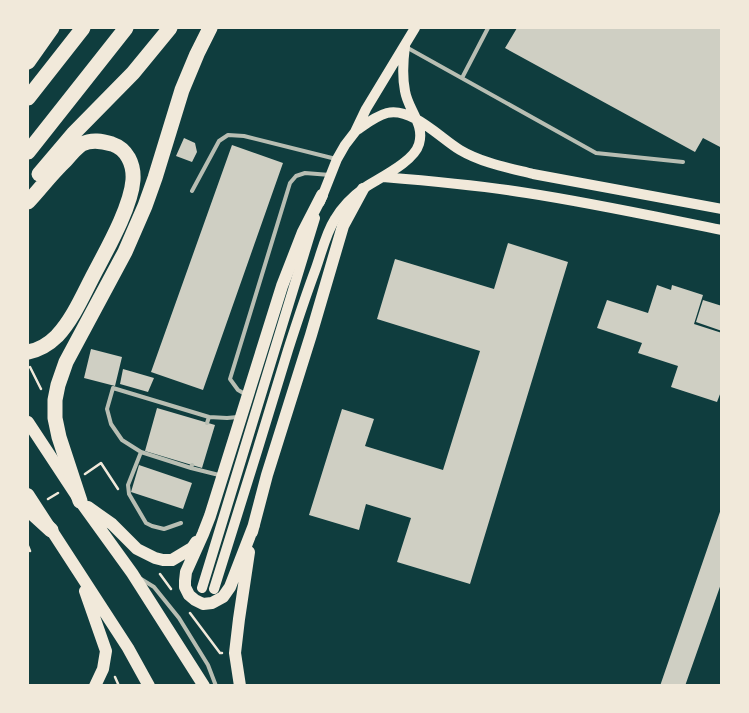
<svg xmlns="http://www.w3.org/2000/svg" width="749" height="713" font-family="Barlow,sans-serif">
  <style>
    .building { fill: #cfcfc3 }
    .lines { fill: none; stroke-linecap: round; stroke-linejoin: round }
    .path { stroke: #f1e9da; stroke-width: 2.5 }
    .service { stroke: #b8beb3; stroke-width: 4 }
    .secondary { stroke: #f1e9da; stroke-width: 10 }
    .primary { stroke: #f1e9da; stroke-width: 12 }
    .motorway { stroke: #f1e9da; stroke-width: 15 }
  </style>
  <rect width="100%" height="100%" fill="#0f3d3e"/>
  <!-- building -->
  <path class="building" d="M517,28H722V148L703,138L695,152L505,48Z
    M184,138L195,143L197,152L192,162L176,156Z
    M232,145L283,163L203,390L151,372Z
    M508,243L568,262L470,584L397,562L411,518L366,504L359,530L309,515L342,409L374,419L365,446L443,470L480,351L377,319L395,259L494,289Z
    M657,285L671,290L672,285L703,295L694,324L722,333V389L717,402L671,387L678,366L638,353L642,343L597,328L607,300L648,313Z
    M703,300L722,306V331L696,322Z
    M91,349L122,357L115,386L84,378Z
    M123,369L154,378L148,392L120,384Z
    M157,408L215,425L202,468L145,451Z
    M139,465L192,483L183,509L131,492Z
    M722,506V581L685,686H660Z"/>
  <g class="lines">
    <!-- path -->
    <path class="path" d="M30,367L41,389
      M85,474L101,463L118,489
      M48,499L58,493
      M28,546L30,551
      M160,574L171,589
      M190,613L220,653H222
      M115,677L119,686"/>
    <!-- service -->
    <path class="service" d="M406,47L596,153L683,162
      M462,78L488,28
      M192,191L219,141L228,135L244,136L336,159
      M245,394L238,390L230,379L290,183L296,176L305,173L330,175
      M207,423L209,417L227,418L238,417
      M141,452L128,485L129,494L146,523L152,526L164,529L181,523
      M192,465L191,468L219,475
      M191,468L141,452L122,440L111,424L107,409L113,388L209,417
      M141,579L154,587L179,618L208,665L216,686"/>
    <!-- secondary -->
    <path class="secondary" d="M357,130C367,123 376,116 387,113C412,107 440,138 460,150C482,163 509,168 533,174L722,209
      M383,177C431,181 479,185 527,193C592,203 657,217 722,230
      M320,202L337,159L345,145L355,132L366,109L415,28
      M202,588L315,218
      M214,589C239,509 264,430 288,350C297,322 306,295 316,268C322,251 326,233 335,219C342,207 353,196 364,188C379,178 414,162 419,144C425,124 408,110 405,91C402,76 403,61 405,46"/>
    <!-- primary -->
    <path class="primary" d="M28,422L80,501L132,573L204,686
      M28,494L128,648L149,686
      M88,507L112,524L137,549L155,558L163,560H172L192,548L196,542
      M254,525L230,587L223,597L212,603L203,604L195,600L189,595L185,587V581L186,572L203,534L210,516L282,286L303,232L322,195
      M252,532L267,475L311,335L343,226L363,189
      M85,591L106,651L103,669L95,686
      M240,686L235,653L239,619L249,552"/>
    <!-- motorway -->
    <path class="motorway" d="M28,46L31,41L35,28
      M28,62L52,28
      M28,98L83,28
      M28,152L126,28
      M39,174L73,134L133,73L170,28
      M28,202C41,188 52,173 66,160C71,154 76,148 82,144C92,139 102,141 112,144C127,149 134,164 133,180C131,207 107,249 94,274C83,295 73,319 57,336C49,344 39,350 28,352
      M80,501L59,437L55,418V400L58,385L66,362L125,252L145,206L155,178L182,90L197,54L210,28
      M28,509L51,530"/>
  </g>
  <!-- border -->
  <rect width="749" height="713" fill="none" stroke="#f1e9da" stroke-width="58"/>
</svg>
